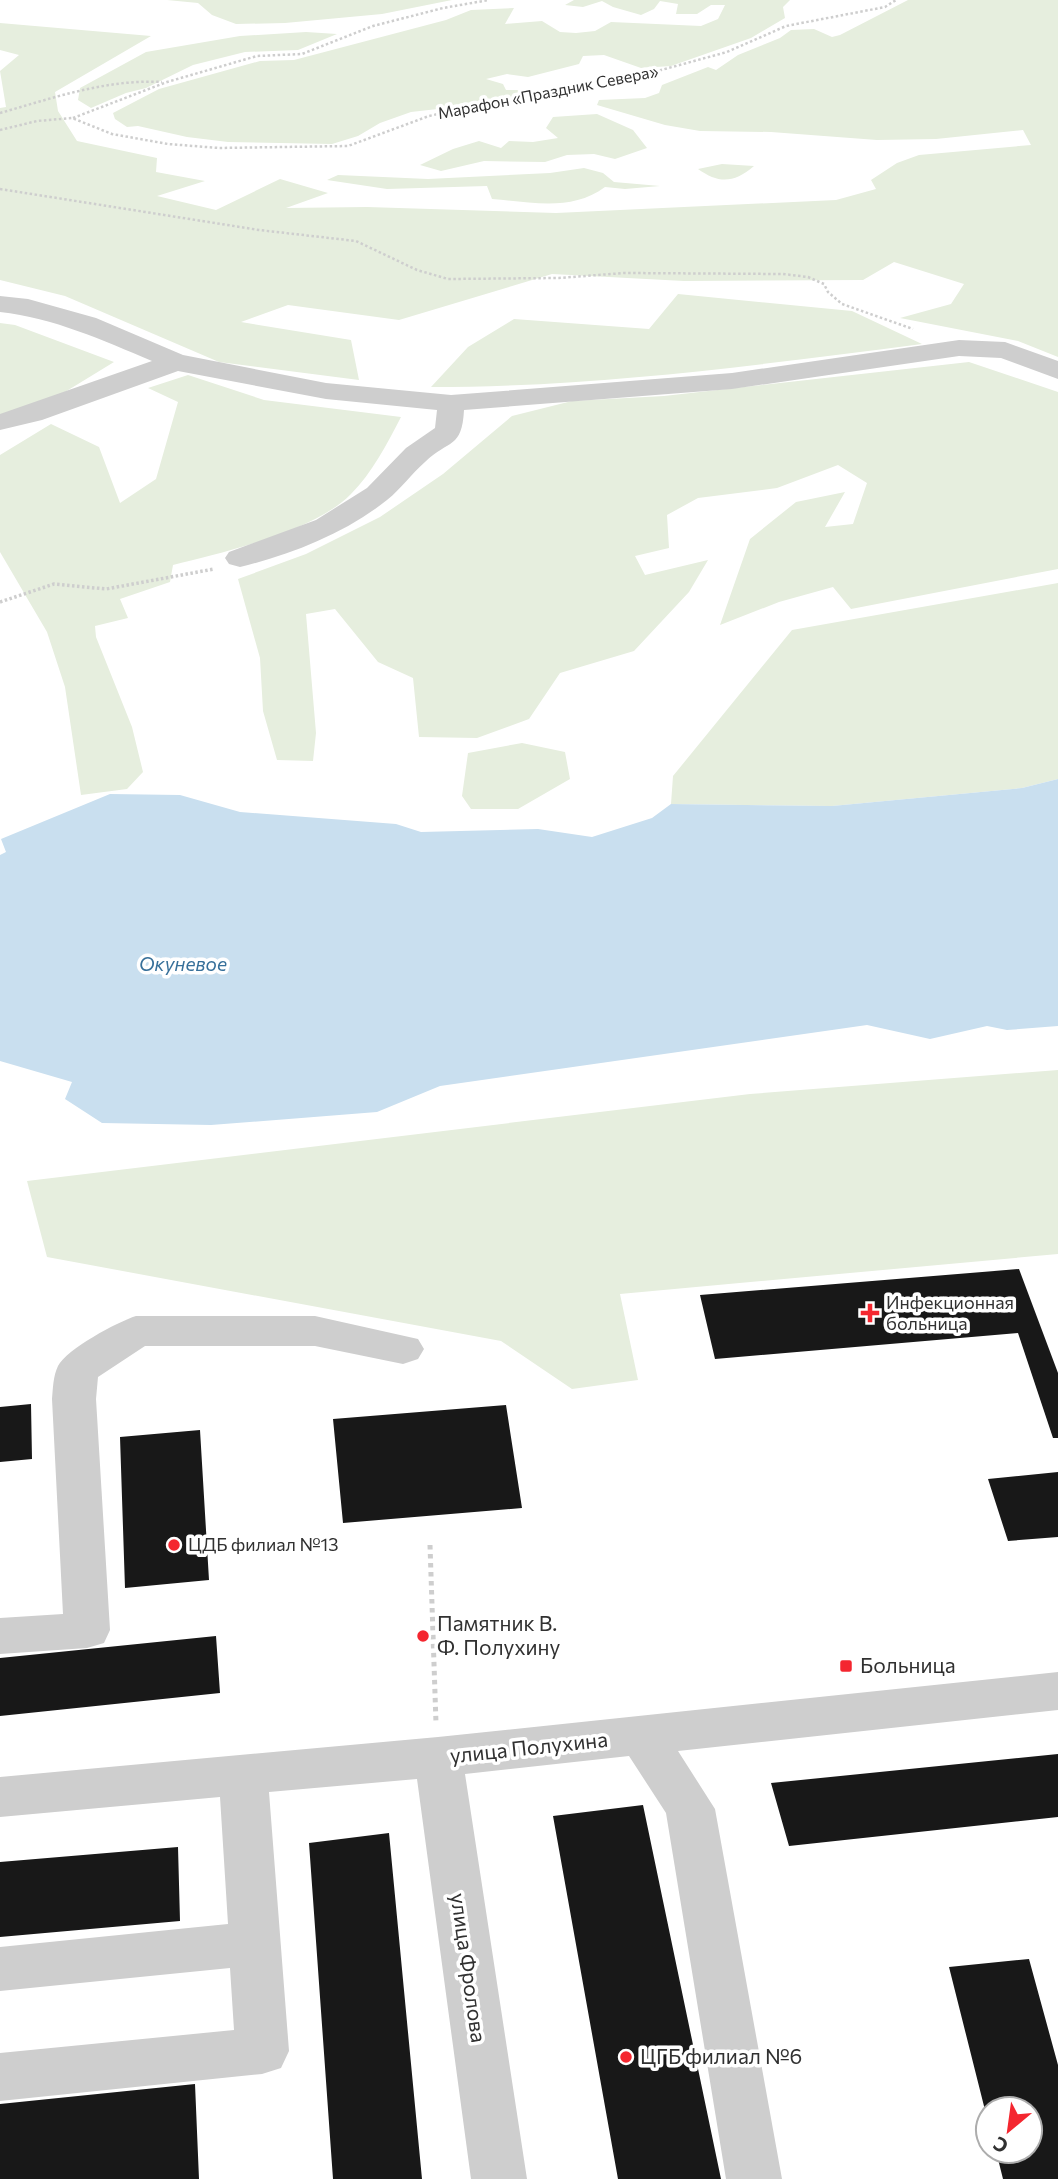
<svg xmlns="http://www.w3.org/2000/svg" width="1058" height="2179" font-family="Commissioner,sans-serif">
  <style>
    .green { fill: #e6eede }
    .water { fill: #c9dfef }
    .building { fill: #181818 }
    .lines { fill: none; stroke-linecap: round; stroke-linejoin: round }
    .path-far2 { stroke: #cecece; stroke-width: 2.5; stroke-dasharray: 2.5 2.5; stroke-linecap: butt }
    .path-far1 { stroke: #cecece; stroke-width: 3.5; stroke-dasharray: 2.5 2.5; stroke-linecap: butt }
    .path { stroke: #cecece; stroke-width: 5; stroke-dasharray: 4.5 4.5; stroke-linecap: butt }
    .minor { fill: #cecece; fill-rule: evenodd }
    .poi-dot { fill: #f4262f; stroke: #fff; stroke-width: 2.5 }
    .labels { text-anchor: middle; stroke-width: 7; stroke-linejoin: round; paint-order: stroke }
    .far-street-label { font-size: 16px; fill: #313131; stroke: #fff }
    .poi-label { font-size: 18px; fill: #313131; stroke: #fff; text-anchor: start }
    .water-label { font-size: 19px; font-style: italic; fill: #37709a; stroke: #fff }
    .near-poi-label { font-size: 21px; fill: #313131; stroke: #fff; text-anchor: start }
    .near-street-label { font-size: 21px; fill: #313131; stroke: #fff }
  </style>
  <rect width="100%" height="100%" fill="#fff"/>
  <!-- green -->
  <path class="green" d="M167,0H452L382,14L285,23L236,24L212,15L198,3Z
    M574,0H790L783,7L785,18L751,38L671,66L641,68L604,55L583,56L579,64L528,77L507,74L486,79L503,84L506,90H534L500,102L411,112L380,123L358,136L332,144L228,142L187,137L138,126L127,127L115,119L113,113L159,89L260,61L294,60L446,20L471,10L514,8L505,24L542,21L560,32L576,33L595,31L611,22L701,26L718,19L725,5H711L697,14H676L678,4L660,1L654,9L641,15L613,7L602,1L583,7L565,5Z
    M908,0H1058V357L1018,341L900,318L951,304L964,284L894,262L863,280L684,281L552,274L399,320L288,305L241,322L351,340L359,380L219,362L65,296L0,280V108L6,107L0,71L19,55L0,50V23L151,36L55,92L58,111L77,141L157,158L156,172L205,181L157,196L216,210L280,179L328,193L286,208L367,207L556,213L836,200L876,189L871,180L897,163L919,155L1031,145L1023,130L936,139L877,140L771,132L700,131L665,125L597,105L599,100L645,98L659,93L662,85L708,67L716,70L738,55L780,38L791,30L814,29L832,37L840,35Z
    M306,32L337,34L298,50L245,52L193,65L146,88L126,93L91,108L78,100L80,88L146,52L240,36Z
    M597,114L633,130L647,148L615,159L594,154L567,155L545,162L484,161L441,171L420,165L453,149L479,141L501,148L509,141L533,142L558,138L546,128L553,117Z
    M722,164L754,166C734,183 719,184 698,169Z
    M584,168L603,173L614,182L660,186L625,189L605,187C571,212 532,202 492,199L487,186L387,189L327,180L338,175L428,179L550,173Z
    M678,294L852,311L922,344C759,365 596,387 431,387L468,347L514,319L649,329Z
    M0,323L15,325L114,362L65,392L0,415Z
    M969,362L1058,392V569L851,609L833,587L779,602L720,625L750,539L796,502L845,492L825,527L853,524L867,483L838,465L777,488L698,498L667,515L669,548L635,556L645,575L708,560L689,592L634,651L560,673L529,719L477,738L419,737L413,678L378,662L335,609L306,614L316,733L313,761L277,760L263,711L260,658L238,579L306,554L380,517L443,474L512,416L572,401L664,396Z
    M188,375L264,400L401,417C387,444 372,473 351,494C315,531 223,553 173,565L170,582L120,599L128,618L95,626L96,637L132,727L143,772L127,789L81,795L65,687L47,632L0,552V455L51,424L99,447L120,503L156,479L178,402L148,388Z
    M1058,583V779L1022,788L832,806L671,804L673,776L792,630Z
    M522,743L565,752L570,779L518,809H471L462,796L468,753Z
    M1058,1070V1254L620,1294L638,1380L572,1389L501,1341L47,1257L27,1181L750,1094Z"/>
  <!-- water -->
  <path class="water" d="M1058,779V1026L1007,1030L987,1026L930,1039L867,1025L440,1086L377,1112L211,1125L102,1123L65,1099L72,1082L0,1061V855L6,852L1,839L110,794L180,795L240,812L396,824L421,832L538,829L592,837L652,818L671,804L832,806L1022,788Z"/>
  <!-- building -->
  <path class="building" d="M1019,1269L1058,1373V1438H1053L1018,1333L715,1359L700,1295Z
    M31,1404L32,1459L0,1462V1407Z
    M506,1405L522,1508L343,1523L333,1419Z
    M200,1430L209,1580L125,1588L120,1437Z
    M1058,1472V1537L1008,1541L988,1479Z
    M216,1636L220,1693L0,1716V1658Z
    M1058,1754V1817L789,1846L771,1783Z
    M643,1805L721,2179H618L553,1816Z
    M389,1833L422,2179H333L309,1843Z
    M178,1847L180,1921L0,1937V1862Z
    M1029,1959L1058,2065V2179H1003L996,2151H1030V2109H988V2122L949,1967Z
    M195,2084L199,2179H0V2104Z"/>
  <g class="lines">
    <!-- path-far2 -->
    <path class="path-far2" d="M0,113C53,98 106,79 162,82
      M73,118L167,82L257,56L302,54L373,26L443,8L489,0
      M0,130L37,121L72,118L112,134L168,144L219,148L348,146L429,116L590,80L654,72L727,52L786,26L885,7L896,0
      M0,189L259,230L356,241L417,270L448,279L559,278L624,273L783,274L808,277L824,284L828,292L842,304L913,329"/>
    <!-- path-far1 -->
    <path class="path-far1" d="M0,602L54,584L106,589L214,569"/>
    <!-- path -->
    <path class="path" d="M430,1545L436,1723"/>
    <!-- minor -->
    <path class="minor" d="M0,296L28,299L96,318L183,355L326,383L451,395L732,373L959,340L1005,342L1058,361V379L1001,358L959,356L732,389L464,410C462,449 449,439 425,462C411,474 401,489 387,500C346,533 290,555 240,567L229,564L225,558L229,552L316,520L367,488L406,448L435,428L437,410L326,399L178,371L42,420L0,430V414L152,361C102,340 54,318 0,312Z
      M136,1316H315L418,1339L424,1349L418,1359L403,1364L315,1346H145L98,1377L96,1399L110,1630L104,1643L87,1648L0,1654V1618L63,1614L52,1399C53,1389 53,1376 58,1366C67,1349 117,1322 136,1316Z
      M1058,1672V1710L678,1751L715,1809L782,2179H726L666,1813L629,1756L465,1774L527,2179H471L417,1779L269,1792L289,2051L281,2068L262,2074L0,2101V2053L234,2030L230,1968L0,1991V1947L228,1924L220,1797L0,1817V1777L438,1737Z"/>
  </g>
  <!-- markers -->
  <g class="poi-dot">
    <path d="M866.5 1302.5h7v7h7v7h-7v7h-7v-7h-7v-7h7z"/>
    <circle cx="174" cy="1545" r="7"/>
    <circle cx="423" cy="1636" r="7"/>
    <rect x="839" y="1659" width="14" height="14" rx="3.5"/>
    <circle cx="626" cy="2057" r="7"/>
  </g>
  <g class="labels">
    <!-- far-street labels -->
    <g class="far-street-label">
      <text transform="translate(548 92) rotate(-11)" y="6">Марафон «Праздник Севера»</text>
    </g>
    <!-- poi labels -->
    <g class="poi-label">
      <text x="886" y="1309">Инфекционная<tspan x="886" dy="21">больница</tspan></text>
      <text x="188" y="1551">ЦДБ филиал №13</text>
    </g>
    <!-- water labels -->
    <g class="water-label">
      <text x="183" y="971">Окуневое</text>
    </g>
    <!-- near-poi labels -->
    <g class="near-poi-label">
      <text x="437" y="1631">Памятник В.<tspan x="437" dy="24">Ф. Полухину</tspan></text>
      <text x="860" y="1673">Больница</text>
      <text x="640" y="2064">ЦГБ филиал №6</text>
    </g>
    <!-- near-street labels -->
    <g class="near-street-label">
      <text transform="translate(529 1748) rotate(-6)" y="7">улица Полухина</text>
      <text transform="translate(468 1968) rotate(82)" y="7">улица Фролова</text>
    </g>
  </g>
  <!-- north arrow -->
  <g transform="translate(1009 2130) rotate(209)"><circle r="33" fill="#ffffff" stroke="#adadad" stroke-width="2"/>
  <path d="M0-5L12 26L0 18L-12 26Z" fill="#f4262f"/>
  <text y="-10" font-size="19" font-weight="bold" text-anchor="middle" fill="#313131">С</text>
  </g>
</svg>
